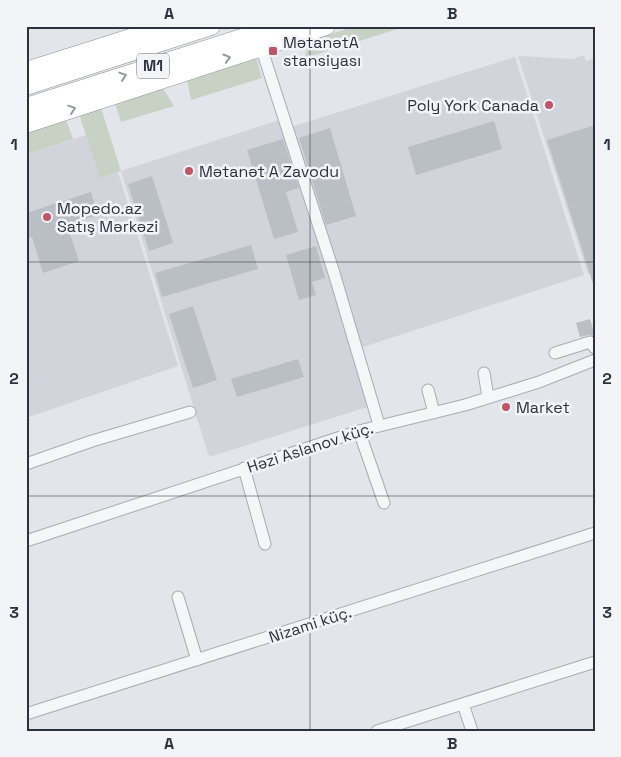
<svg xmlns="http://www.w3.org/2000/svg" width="621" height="757" font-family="'Space Grotesk',sans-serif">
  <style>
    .built { fill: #d1d4db }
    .green { fill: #c8d2c4 }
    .building { fill: #babfc6 }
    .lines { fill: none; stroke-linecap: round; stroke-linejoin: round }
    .minor-casing { stroke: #a8acb3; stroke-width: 13 }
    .trunk-casing { stroke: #8b939e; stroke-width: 19 }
    .minor { stroke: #f5f6f8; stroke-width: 11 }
    .trunk { stroke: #fff; stroke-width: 18 }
    .oneway { stroke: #9699a0 }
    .grid { fill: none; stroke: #2c3340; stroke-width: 1; stroke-opacity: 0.55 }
    .poi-dot { fill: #c05566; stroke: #f2f4f7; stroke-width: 2 }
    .labels { text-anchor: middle; stroke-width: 5; stroke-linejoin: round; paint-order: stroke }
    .shield { fill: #f2f4f7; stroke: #676d77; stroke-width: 1 }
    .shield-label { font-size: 15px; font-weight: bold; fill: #2c3340 }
    .poi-label { font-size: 16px; fill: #2c3340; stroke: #f2f4f7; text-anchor: start }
    .street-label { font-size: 16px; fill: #2c3340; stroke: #f2f4f7 }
    .neatline { fill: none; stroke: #2c3340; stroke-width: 2 }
    .grid-label { font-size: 16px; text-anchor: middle; font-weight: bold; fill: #2c3340 }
  </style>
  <rect width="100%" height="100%" fill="#e2e5e9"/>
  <!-- built -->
  <path class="built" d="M584,55L586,61L595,58V272L588,274L518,56L573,59Z
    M515,57L584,275L360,348L291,127Z
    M282,119L339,303L367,407L209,457L121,171Z
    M86,135L100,177L118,172L178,366L26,418V155Z"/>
  <!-- green -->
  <path class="green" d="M356,26H407L305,58L309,41Z
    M256,58L262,78L191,100L187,80Z
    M162,87L174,106L121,122L115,103Z
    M101,108L121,171L100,178L79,114Z
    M66,120L73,139L26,155V134Z"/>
  <!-- building -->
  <path class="building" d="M494,121L502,149L416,175L408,147Z
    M595,125V284H593L547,140Z
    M330,128L356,216L326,225L299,138Z
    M283,139L299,188L286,192L298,232L274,239L247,150Z
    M152,176L173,243L149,251L128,184Z
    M91,192L98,215L67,224L79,261L43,273L32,237L26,239V213Z
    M251,245L258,269L162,297L155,273Z
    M316,246L325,278L312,282L316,295L299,300L286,255Z
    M193,306L217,380L193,388L169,314Z
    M590,319L595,336L588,335L580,337L576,323Z
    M298,359L304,377L237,397L231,379Z"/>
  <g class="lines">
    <!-- minor casing -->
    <g class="minor-casing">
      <path id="minor" d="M261,47L334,273L379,425
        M555,353L590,342L595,348
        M484,373L488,397
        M428,390L434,413
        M359,431L384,503
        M26,464L92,441L190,412
        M244,468L265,544
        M26,541L359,431L465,405L539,382L595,360
        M178,597L197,660
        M463,704L472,731
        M26,714L595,533
        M377,731L595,662"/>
    </g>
    <!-- trunk casing -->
    <g class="trunk-casing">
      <path id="trunk" d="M26,71L168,26
        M26,86L211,26
        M26,107L279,26
        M26,124L326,26"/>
    </g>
    <!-- minor -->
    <use href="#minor" class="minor"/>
    <!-- trunk -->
    <use href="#trunk" class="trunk"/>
  </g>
  <!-- one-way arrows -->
  <defs><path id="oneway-chevron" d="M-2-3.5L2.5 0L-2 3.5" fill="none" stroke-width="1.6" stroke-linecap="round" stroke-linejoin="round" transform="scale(1.25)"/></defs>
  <g class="oneway">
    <use href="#oneway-chevron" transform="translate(227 58) rotate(-17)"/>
    <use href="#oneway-chevron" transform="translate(123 76) rotate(-18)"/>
    <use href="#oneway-chevron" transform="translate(72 109) rotate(-19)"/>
  </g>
  <!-- grid -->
  <path class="grid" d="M310,26V731M26,262H595M26,496H595"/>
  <!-- markers -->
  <g class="poi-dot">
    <rect x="268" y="46" width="10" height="10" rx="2.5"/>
    <circle cx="549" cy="105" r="5"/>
    <circle cx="189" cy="171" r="5"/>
    <circle cx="47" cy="217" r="5"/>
    <circle cx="506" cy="407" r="5"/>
  </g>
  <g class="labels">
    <!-- shield labels -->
    <rect class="shield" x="137" y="53.5" width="32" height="25" rx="4"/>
    <g class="shield-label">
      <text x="153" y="71">M1</text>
    </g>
    <!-- poi labels -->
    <g class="poi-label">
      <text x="283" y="48">MətanətA<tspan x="283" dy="18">stansiyası</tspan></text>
      <text x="539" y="111" text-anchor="end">Poly York Canada</text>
      <text x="199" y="177">Mətanət A Zavodu</text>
      <text x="57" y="214">Mopedo.az<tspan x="57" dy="18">Satış Mərkəzi</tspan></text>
      <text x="516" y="413">Market</text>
    </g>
    <!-- street labels -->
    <g class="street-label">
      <text transform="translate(310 447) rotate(-18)" y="6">Həzi Aslanov küç.</text>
      <text transform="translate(310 624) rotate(-18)" y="6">Nizami küç.</text>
    </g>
  </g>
  <!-- border -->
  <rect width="621" height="757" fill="none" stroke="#f2f4f7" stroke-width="55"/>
  <rect x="28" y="28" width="566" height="702" class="neatline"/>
  <g class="grid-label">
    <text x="169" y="19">A</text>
    <text x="452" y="19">B</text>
    <text x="14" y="150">1</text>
    <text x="607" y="150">1</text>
    <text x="14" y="384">2</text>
    <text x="607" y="384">2</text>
    <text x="14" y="618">3</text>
    <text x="607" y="618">3</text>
    <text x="169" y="749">A</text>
    <text x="452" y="749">B</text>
  </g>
</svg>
